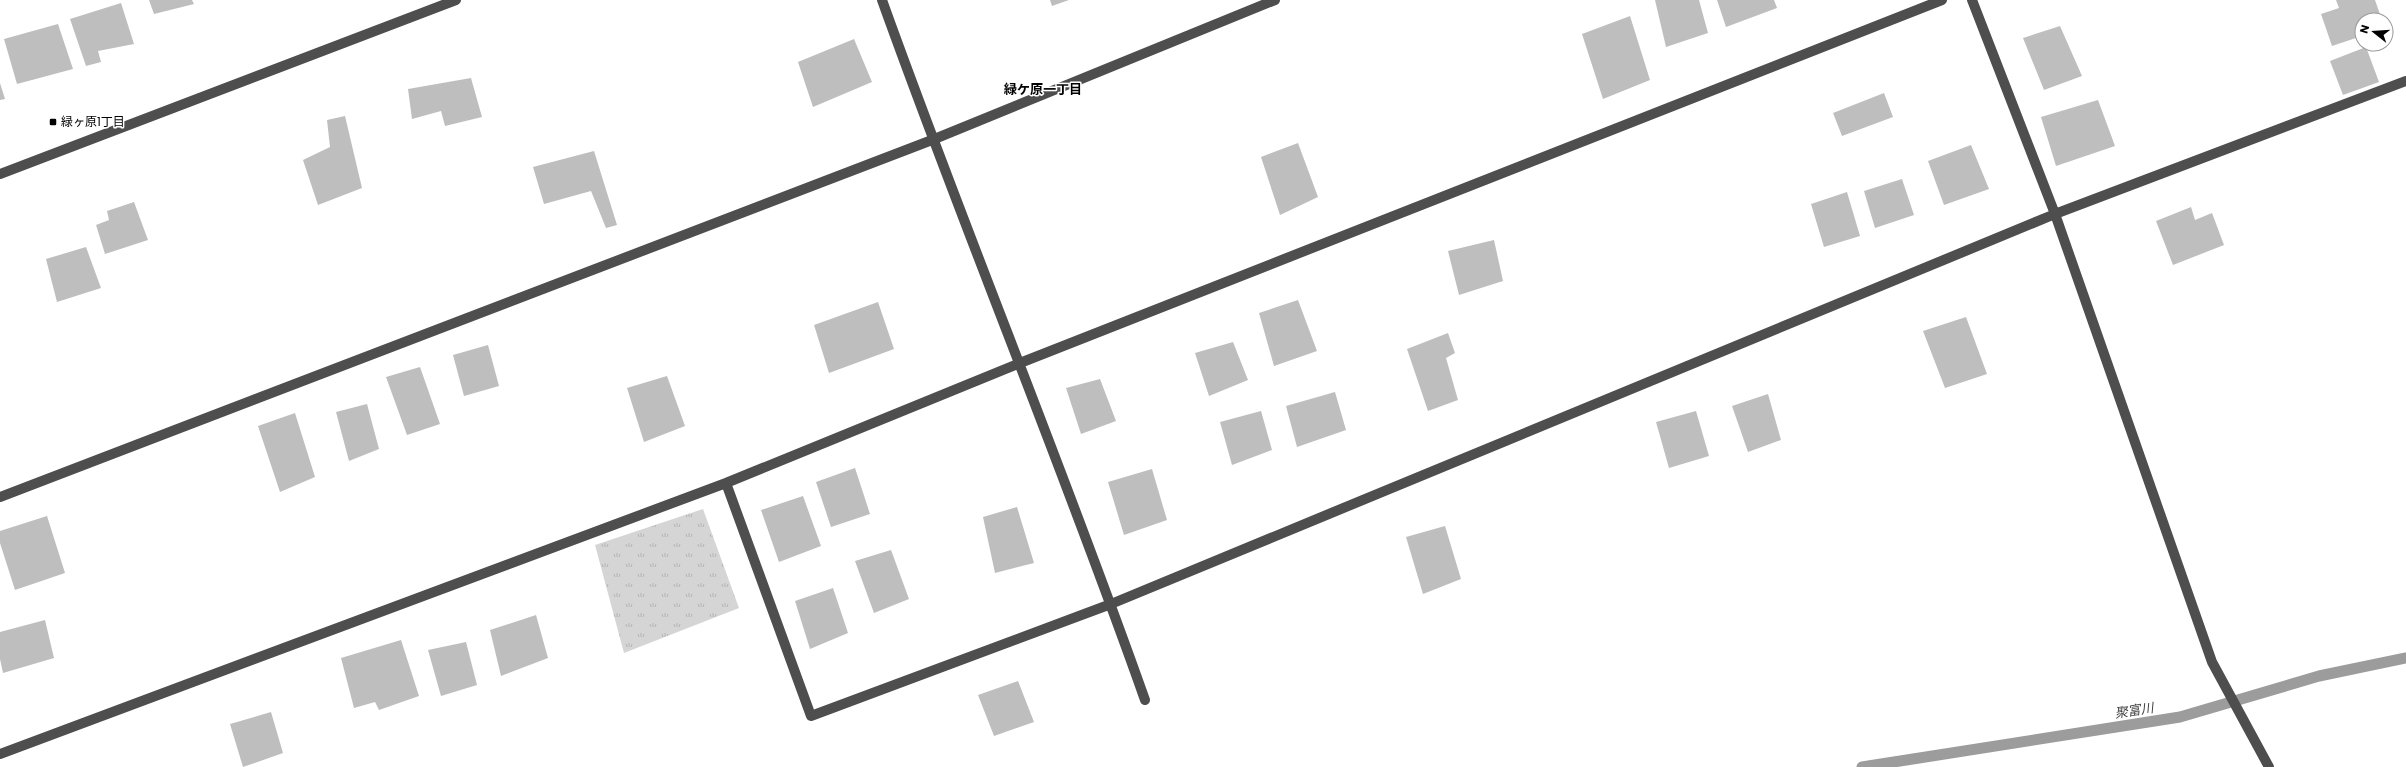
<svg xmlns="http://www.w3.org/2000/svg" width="2406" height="767" font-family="Poppins,'Noto Sans JP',sans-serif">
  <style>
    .grass { fill: url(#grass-tufts) }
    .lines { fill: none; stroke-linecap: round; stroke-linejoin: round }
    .stream { stroke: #9c9c9c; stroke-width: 11 }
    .building { fill: #bebebe }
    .minor { stroke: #4e4e4e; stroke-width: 10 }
    .poi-dot { fill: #000; stroke: #fff; stroke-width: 1.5 }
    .labels { text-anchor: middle; stroke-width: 3; stroke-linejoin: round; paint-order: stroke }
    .poi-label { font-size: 12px; fill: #000; stroke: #fff; text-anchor: start }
    .neighbourhood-label { font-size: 13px; font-weight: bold; fill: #000; stroke: #fff }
    .water-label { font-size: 13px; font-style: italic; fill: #3d3d3d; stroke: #fff }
  </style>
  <defs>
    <pattern id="grass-tufts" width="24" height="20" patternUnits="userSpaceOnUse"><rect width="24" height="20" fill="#d5d5d5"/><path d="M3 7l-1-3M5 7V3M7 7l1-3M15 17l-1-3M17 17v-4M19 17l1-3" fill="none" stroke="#b5b5b5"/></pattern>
  </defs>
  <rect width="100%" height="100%" fill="#fff"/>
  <!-- grass -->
  <path class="grass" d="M703,509L739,608L624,653L595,545Z"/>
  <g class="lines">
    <!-- stream -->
    <path class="stream" d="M1862,767L2180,717L2319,676L2406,658"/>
  </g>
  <!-- building -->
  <path class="building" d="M149,0H192L194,4L154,14Z
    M1050,0H1069L1052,6Z
    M1655,0H1699L1708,33L1666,47Z
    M1717,0H1774L1777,8L1726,27Z
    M2336,0H2375L2382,20H2362V36L2332,46L2321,14L2339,8Z
    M121,3L134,44L98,51L101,62L86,66L70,19Z
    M1630,16L1650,80L1603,99L1582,34Z
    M58,24L73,69L17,84L4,39Z
    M2060,26L2082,76L2044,90L2023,38Z
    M854,39L872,82L813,107L798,62Z
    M2366,47L2379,82L2343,95L2330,61Z
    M471,78L482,117L445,126L441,111L412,119L408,89Z
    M0,83L5,99L0,100Z
    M1884,93L1893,117L1842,136L1833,113Z
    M2098,100L2115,146L2056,166L2041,117Z
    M345,116L362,188L318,205L303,160L330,147L327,120Z
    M1298,143L1318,197L1280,215L1261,157Z
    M1971,145L1989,189L1944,205L1928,161Z
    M594,151L617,225L606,228L591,191L544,204L533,167Z
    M1902,179L1914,215L1875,228L1864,191Z
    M1847,192L1860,236L1824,247L1811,204Z
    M134,202L148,240L105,254L96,225L109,220L107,211Z
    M2191,207L2195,220L2212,213L2224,245L2173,265L2156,221Z
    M1494,240L1503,281L1459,295L1448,251Z
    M86,247L101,288L57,302L46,259Z
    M1298,300L1317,351L1274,366L1259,313Z
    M878,302L894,349L829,373L814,325Z
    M1966,317L1987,374L1945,388L1923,331Z
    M1448,333L1455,353L1446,358L1458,400L1428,411L1407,349Z
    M1233,342L1248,380L1209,396L1195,353Z
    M488,345L499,386L464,396L453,355Z
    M420,367L440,424L407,435L386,377Z
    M667,376L685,426L644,442L627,388Z
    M1100,379L1116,421L1081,434L1066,388Z
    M1335,392L1346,430L1297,447L1286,406Z
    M1768,394L1781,440L1748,452L1732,406Z
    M367,404L379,449L349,461L336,412Z
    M1261,411L1272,450L1232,465L1220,422Z
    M1696,411L1709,456L1669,468L1656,422Z
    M295,413L315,477L280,492L258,426Z
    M855,468L870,514L831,527L816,482Z
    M1152,469L1167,520L1124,535L1108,482Z
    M803,496L821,546L779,562L761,510Z
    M1017,507L1034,563L995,573L983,517Z
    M47,516L65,573L15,590L0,543V531Z
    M1445,526L1461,579L1423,594L1406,537Z
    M891,550L909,599L874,613L855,561Z
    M833,588L848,633L810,649L795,601Z
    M536,615L548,658L501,676L490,630Z
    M45,620L54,658L3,673L0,659V632Z
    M401,640L419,696L379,710L375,702L354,708L341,658Z
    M466,642L477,685L441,696L428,650Z
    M1018,681L1034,722L994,736L978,695Z
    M271,712L283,753L243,767L230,724Z"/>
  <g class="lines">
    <!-- minor -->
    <path class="minor" d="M882,0C966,234 1062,465 1145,700
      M1972,0L2055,214L2212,662L2269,767
      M0,174L456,0
      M726,483L811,716L1111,604L2055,214L2406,81
      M0,497L932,140L1275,0
      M0,754L726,483L1020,363L1942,0"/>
  </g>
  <!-- markers -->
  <rect class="poi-dot" x="49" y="118" width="8" height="8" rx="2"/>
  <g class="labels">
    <!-- poi labels -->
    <g class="poi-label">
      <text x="61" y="126">緑ヶ原1丁目</text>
    </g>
    <!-- neighbourhood labels -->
    <g class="neighbourhood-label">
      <text x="1043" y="94">緑ケ原一丁目</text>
    </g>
    <!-- water labels -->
    <g class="water-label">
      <text transform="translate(2134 710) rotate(-9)" y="5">聚富川</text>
    </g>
  </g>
  <!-- north arrow -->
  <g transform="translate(2374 32) rotate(287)"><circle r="19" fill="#ffffff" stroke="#999999"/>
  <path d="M0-3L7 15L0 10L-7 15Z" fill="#000000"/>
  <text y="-6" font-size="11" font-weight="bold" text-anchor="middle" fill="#000000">N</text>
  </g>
</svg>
